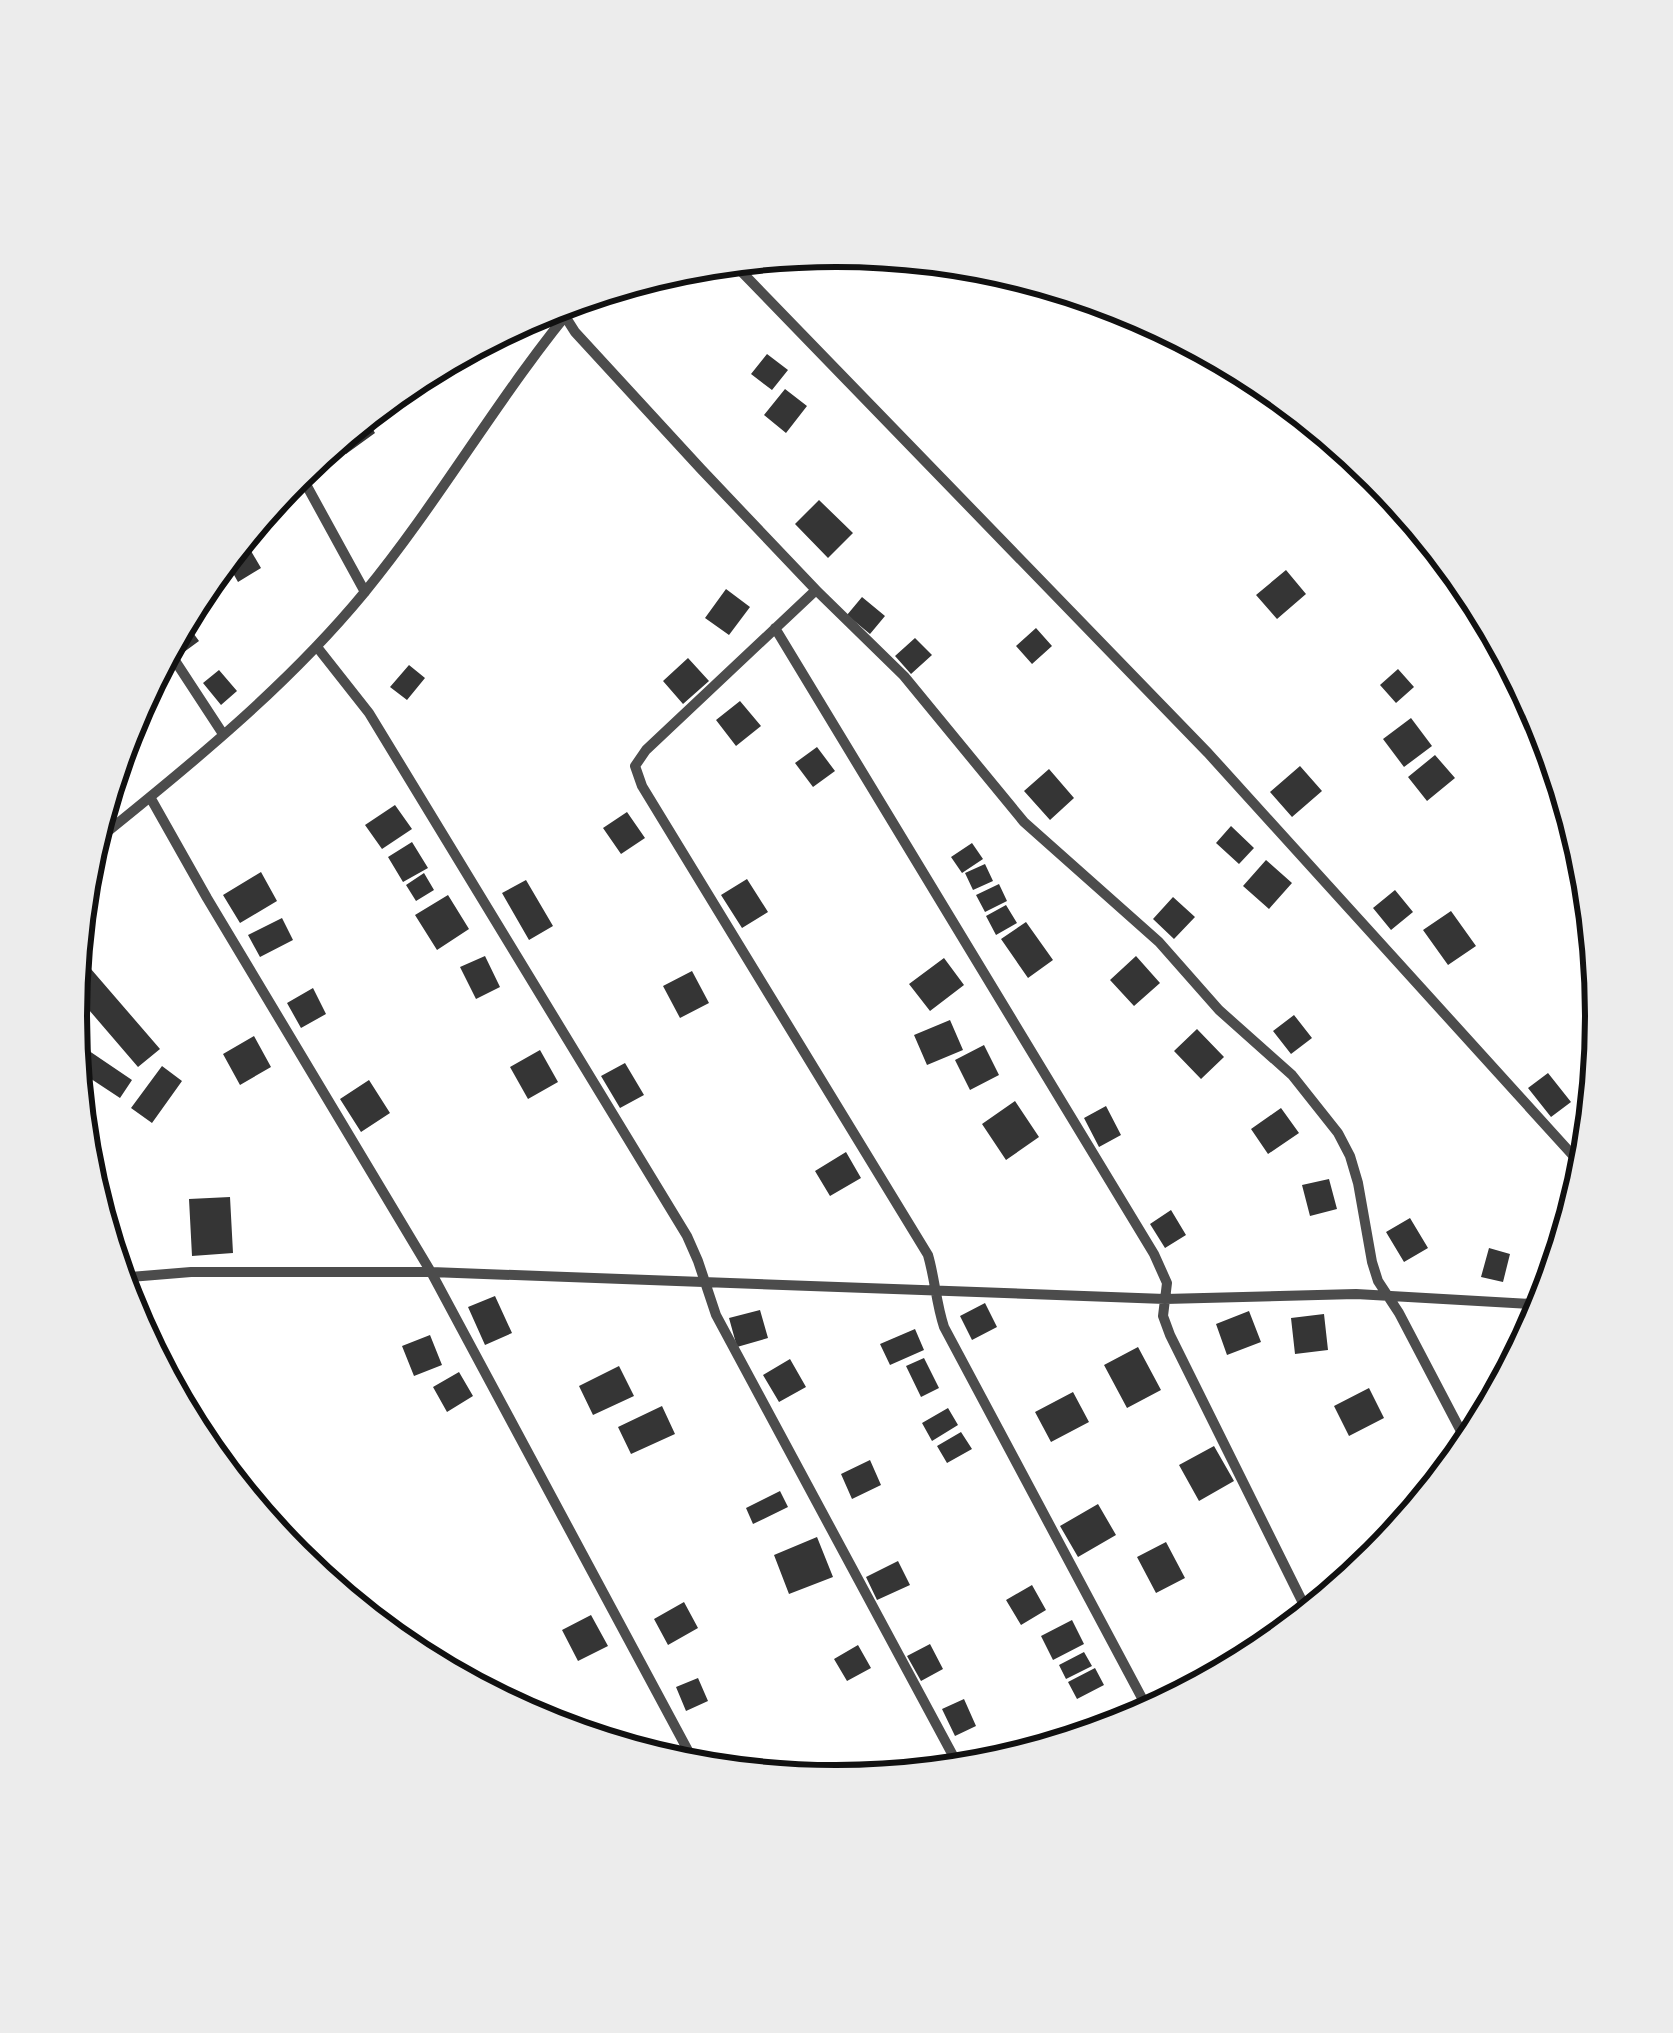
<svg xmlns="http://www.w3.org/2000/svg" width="1673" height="2033" font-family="'IBM Plex Serif',serif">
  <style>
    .building { fill: #353535 }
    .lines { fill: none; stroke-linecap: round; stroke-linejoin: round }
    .path { stroke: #111; stroke-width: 3 }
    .minor { stroke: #4c4c4c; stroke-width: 10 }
    .rim { fill: none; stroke: #111; stroke-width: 6 }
  </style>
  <rect width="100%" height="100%" fill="#fff"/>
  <!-- building -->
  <path class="building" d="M767,354L788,370L772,390L751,374Z
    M785,389L807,406L786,433L764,415Z
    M368,421L375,433L346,454L338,441Z
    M819,500L853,533L828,558L795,524Z
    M251,551L261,568L238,582L229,566Z
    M1286,570L1306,594L1277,619L1256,595Z
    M726,589L750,607L729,635L705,618Z
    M862,597L885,616L870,634L847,615Z
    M188,626L199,641L184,652L177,643Z
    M1036,628L1052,646L1032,664L1016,646Z
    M915,638L932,655L911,674L895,656Z
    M688,658L709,681L683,704L663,681Z
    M409,665L425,678L407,700L390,687Z
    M1398,669L1414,687L1396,703L1380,685Z
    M219,670L237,691L221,705L203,683Z
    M740,701L761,726L736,746L716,720Z
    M1411,718L1432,746L1404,767L1383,739Z
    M817,747L835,771L813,787L795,763Z
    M1435,755L1455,778L1427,801L1408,777Z
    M1300,766L1322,791L1292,817L1270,792Z
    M1049,769L1074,798L1050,820L1024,791Z
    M395,805L412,829L382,849L365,825Z
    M627,812L645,838L621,854L603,828Z
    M1231,826L1254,848L1239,864L1216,843Z
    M412,842L428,868L403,882L388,857Z
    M972,843L983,859L962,873L951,857Z
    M1266,860L1292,883L1269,909L1243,886Z
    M985,864L993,881L973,890L965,873Z
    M261,872L277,901L240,923L223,895Z
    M424,873L434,890L416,901L406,885Z
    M747,879L768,912L742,928L721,895Z
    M526,880L553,926L529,940L502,893Z
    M999,884L1007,901L985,912L976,895Z
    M1395,890L1413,912L1391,930L1373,908Z
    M448,895L469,929L437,950L415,915Z
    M1173,897L1195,917L1174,939L1153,919Z
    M1006,905L1017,923L996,935L986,916Z
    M1451,911L1476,946L1448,965L1423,930Z
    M282,918L293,940L260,957L248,935Z
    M1026,922L1053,960L1028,978L1001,939Z
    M78,954L160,1049L138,1067L71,989Z
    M485,956L500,987L476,999L460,967Z
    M1136,956L1160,983L1134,1006L1110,980Z
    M944,958L964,985L930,1011L909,984Z
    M692,971L709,1003L680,1018L663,986Z
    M313,988L326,1014L301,1028L287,1003Z
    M1294,1015L1312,1038L1291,1054L1273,1031Z
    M950,1020L963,1050L927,1065L914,1035Z
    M1197,1029L1224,1057L1201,1079L1174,1051Z
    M254,1036L271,1067L240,1085L223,1054Z
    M70,1038L132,1080L120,1098L76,1069Z
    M984,1045L999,1075L970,1090L955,1060Z
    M540,1050L558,1082L528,1099L510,1067Z
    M625,1063L644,1095L620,1108L601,1076Z
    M162,1066L182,1081L152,1123L131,1108Z
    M1548,1073L1571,1102L1551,1117L1528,1088Z
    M369,1080L390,1113L361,1132L340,1099Z
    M1015,1101L1039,1137L1006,1160L982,1124Z
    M1106,1106L1121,1135L1099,1147L1084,1118Z
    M1281,1108L1299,1133L1268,1154L1251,1129Z
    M846,1152L861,1178L830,1196L815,1171Z
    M1329,1179L1337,1209L1310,1216L1302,1185Z
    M230,1197L233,1253L192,1256L189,1199Z
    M1171,1210L1186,1235L1165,1248L1150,1224Z
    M1410,1218L1428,1248L1404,1262L1386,1232Z
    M1489,1248L1510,1254L1503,1282L1481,1277Z
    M495,1296L512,1333L485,1345L468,1307Z
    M985,1303L997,1327L972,1340L960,1316Z
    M760,1310L768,1338L737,1347L729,1318Z
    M1249,1311L1261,1342L1227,1355L1216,1324Z
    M1324,1314L1328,1350L1295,1354L1291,1318Z
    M915,1329L924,1350L890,1365L880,1344Z
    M430,1335L442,1365L414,1376L402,1346Z
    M1138,1347L1161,1390L1127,1408L1104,1365Z
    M924,1358L939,1388L921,1397L906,1366Z
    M790,1359L806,1387L779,1402L763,1375Z
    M619,1366L634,1396L593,1415L579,1386Z
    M459,1372L473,1396L447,1412L433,1387Z
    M1369,1388L1384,1418L1349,1436L1334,1406Z
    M1073,1392L1089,1422L1051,1442L1035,1412Z
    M662,1406L675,1434L631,1454L618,1427Z
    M948,1408L958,1425L932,1441L922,1423Z
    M961,1432L972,1449L947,1463L937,1446Z
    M1214,1446L1234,1481L1199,1501L1179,1465Z
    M870,1460L881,1485L852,1499L841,1474Z
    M780,1491L788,1507L753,1524L746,1508Z
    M1098,1504L1116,1535L1078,1557L1060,1526Z
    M817,1537L833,1577L789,1594L774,1555Z
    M1166,1542L1185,1578L1156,1593L1137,1557Z
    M898,1561L910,1585L877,1600L866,1577Z
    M1032,1585L1046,1610L1021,1625L1006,1600Z
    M684,1602L698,1628L668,1645L654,1619Z
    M591,1615L608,1646L578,1661L562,1630Z
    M1072,1620L1084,1644L1053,1660L1041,1636Z
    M930,1644L943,1669L921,1681L907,1656Z
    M858,1645L871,1668L847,1681L834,1659Z
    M1084,1652L1092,1666L1066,1679L1059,1665Z
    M1095,1668L1104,1685L1077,1699L1068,1682Z
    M698,1678L708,1701L686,1711L676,1687Z
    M964,1699L976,1726L955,1736L942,1709Z"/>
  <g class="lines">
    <!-- path -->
    <path class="path" d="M122,1292L130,1319
      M274,1534L481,1688"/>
    <!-- minor -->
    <path class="minor" d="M736,266L1208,753L1578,1161
      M556,302L575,332L701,469L816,590L904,676L1024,822L1159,942L1219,1010L1292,1075L1338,1133L1350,1156L1358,1183L1372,1262L1378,1281L1399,1313L1464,1437
      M1316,428L1440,559
      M297,468L365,592
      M816,590L646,750L635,766L642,786L928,1255C935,1279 936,1303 944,1327L1151,1715
      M775,628L1154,1254L1167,1283L1163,1316L1170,1335L1307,1611
      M317,647L369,713L687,1236L698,1261L716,1315L957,1763
      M170,653L223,734
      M150,797L207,898L431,1272L692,1758
      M102,836C194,762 289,684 364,593C442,498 502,390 581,297
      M118,1278L191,1272H431L1165,1299L1356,1294L1549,1305"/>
  </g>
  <!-- crop -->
  <path d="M0 0H1673V2033H0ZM87 1016a749 749 0 1 1 1498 0a749 749 0 1 1-1498 0Z" fill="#ececec" fill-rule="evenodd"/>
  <path class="rim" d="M87 1016a749 749 0 1 1 1498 0a749 749 0 1 1-1498 0Z"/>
</svg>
